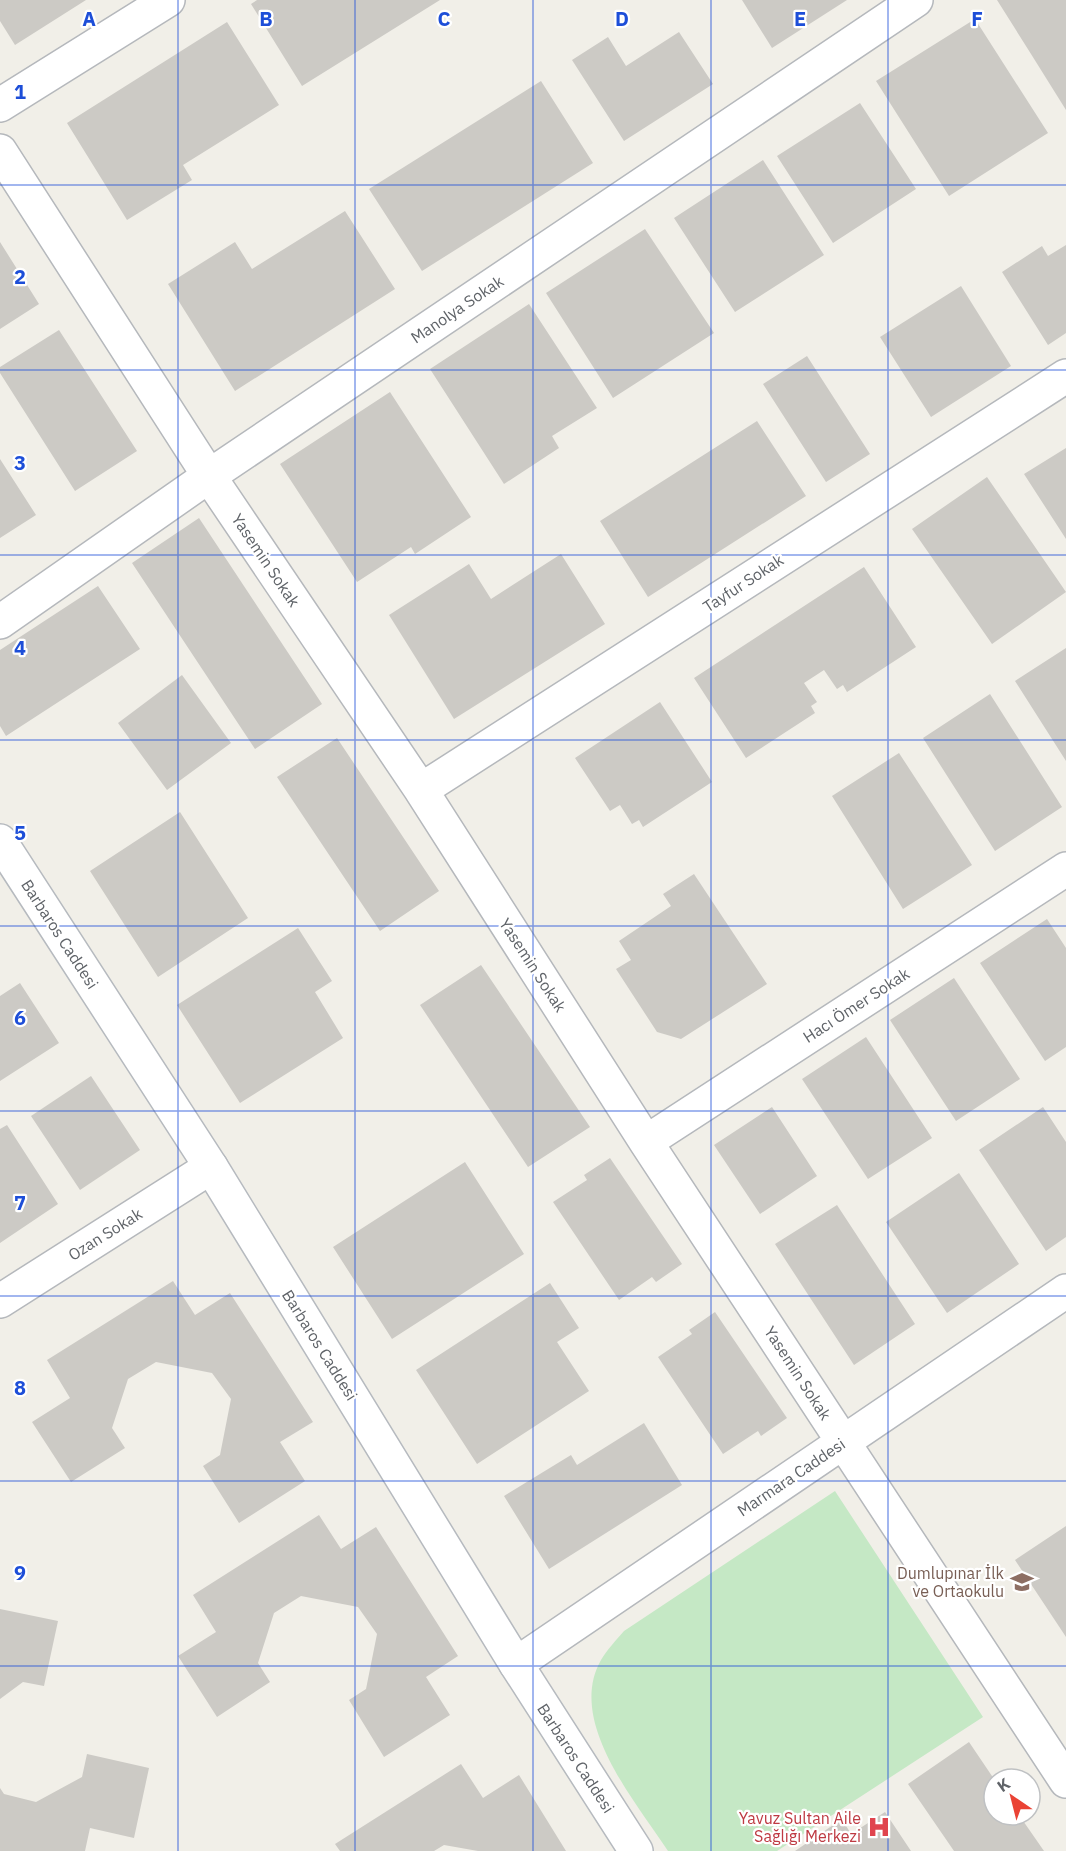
<svg xmlns="http://www.w3.org/2000/svg" width="1066" height="1851" font-family="'IBM Plex Sans',sans-serif">
  <style>
    .green { fill: #c5e8c5 }
    .building { fill: #cccac5 }
    .lines { fill: none; stroke-linecap: round; stroke-linejoin: round }
    .street-casing { stroke: #b5b8bc; stroke-width: 36 }
    .secondary-casing { stroke: #b6babf; stroke-width: 36 }
    .street { stroke: #fff; stroke-width: 33 }
    .secondary { stroke: #fff; stroke-width: 33 }
    .grid { fill: none; stroke: #1d4ed8; stroke-width: 1.5; stroke-opacity: 0.55 }
    .labels { text-anchor: middle; stroke-width: 4.5; stroke-linejoin: round; paint-order: stroke }
    .street-label { font-size: 16px; fill: #5f6368; stroke: #fff }
    .education-label { font-size: 16px; fill: #785e54; stroke: #fff; text-anchor: end }
    .health-label { font-size: 16px; fill: #be3a42; stroke: #fff; text-anchor: end }
    .grid-label { font-size: 20px; text-anchor: middle; font-weight: bold; fill: #1d4ed8; stroke: #fff; stroke-width: 4.5; stroke-linejoin: round; paint-order: stroke }
  </style>
  <rect width="100%" height="100%" fill="#f1efe8"/>
  <!-- green -->
  <path class="green" d="M835,1491L983,1717L777,1851H668C636,1802 566,1721 601,1660C607,1650 616,1640 624,1631Z"/>
  <!-- building -->
  <path class="building" d="M0,0H86L15,45L0,21Z
    M257,0H440L302,86L251,4Z
    M742,0H847L772,48Z
    M997,0H1066V110L1031,54Z
    M975,19L1048,133L949,196L876,81Z
    M227,22L279,105L183,165L192,180L127,220L67,123Z
    M679,32L713,84L624,141L572,60L608,37L626,66Z
    M541,81L593,163L422,271L369,189Z
    M860,103L916,189L833,243L777,156Z
    M763,160L824,255L735,312L674,218Z
    M345,211L395,289L235,391L168,284L235,242L252,269Z
    M645,229L714,333L613,398L546,293Z
    M0,242L39,304L0,329Z
    M1066,245V333L1048,345L1002,272L1042,246L1048,256Z
    M961,286L1011,366L931,417L880,337Z
    M529,304L597,408L552,436L559,448L504,484L430,369Z
    M59,330L137,451L75,491L0,373V367Z
    M807,356L870,454L826,482L763,384Z
    M390,392L471,517L415,554L411,547L357,582L280,464Z
    M757,421L806,496L648,597L600,521Z
    M1066,448V539L1024,474Z
    M0,459L36,515L0,538Z
    M987,477L1066,592L992,644L912,529Z
    M199,518L322,704L255,749L132,563Z
    M561,554L605,624L454,719L389,615L469,564L491,599Z
    M864,567L916,647L847,692L843,685L837,689L824,670L804,683L817,702L811,706L815,713L746,758L694,678Z
    M98,586L140,649L6,736L0,726V650Z
    M1066,648V761L1015,681Z
    M182,675L231,743L167,790L118,723Z
    M990,694L1062,807L995,851L923,738Z
    M660,702L712,782L643,827L639,820L632,824L620,805L610,811L575,758Z
    M337,738L439,891L380,931L277,777Z
    M899,753L972,865L903,909L832,796Z
    M180,812L248,918L158,977L90,871Z
    M694,874L767,984L681,1039L657,1032L616,969L631,960L619,941L671,906L663,894Z
    M1047,919L1066,948V1047L1045,1061L980,963Z
    M298,928L332,981L315,992L343,1038L240,1103L177,1005Z
    M481,965L590,1127L528,1167L420,1005Z
    M954,978L1020,1079L956,1121L890,1020Z
    M20,983L59,1043L0,1081V996Z
    M866,1037L932,1138L868,1179L802,1079Z
    M91,1076L140,1150L80,1190L31,1116Z
    M772,1107L817,1176L760,1214L714,1145Z
    M1043,1107L1066,1142V1237L1046,1251L979,1150Z
    M7,1125L58,1204L0,1243V1129Z
    M610,1158L682,1264L656,1282L652,1277L619,1300L553,1202L587,1180L584,1175Z
    M465,1162L524,1254L392,1339L333,1247Z
    M959,1173L1019,1264L947,1313L886,1222Z
    M837,1205L915,1324L854,1365L775,1244Z
    M173,1281L195,1315L230,1293L313,1422L280,1442L305,1481L239,1523L203,1466L220,1455L231,1399L212,1373L156,1362L128,1379L112,1428L125,1448L71,1482L32,1422L70,1398L47,1360Z
    M550,1283L579,1328L557,1342L589,1391L477,1464L416,1370Z
    M715,1312L787,1418L761,1436L758,1431L723,1454L658,1357L692,1334L689,1330Z
    M644,1423L682,1485L549,1569L504,1496L571,1455L577,1465Z
    M319,1515L341,1549L376,1527L458,1656L426,1677L450,1715L384,1757L349,1700L366,1689L377,1634L358,1607L301,1596L274,1613L258,1663L270,1682L217,1717L178,1656L216,1632L193,1595Z
    M1066,1526V1637L1015,1560Z
    M0,1609L58,1621L44,1686L23,1682L0,1699Z
    M969,1742L994,1779V1815H1019L1044,1851H954L908,1784Z
    M87,1754L149,1768L134,1838L90,1828L85,1851H0V1788L4,1794L36,1802L82,1777Z
    M461,1764L483,1798L519,1775L566,1851H478L444,1845L434,1851H340L335,1844Z
    M885,1812L911,1851H795L842,1819L851,1834Z"/>
  <g class="lines">
    <!-- street casing -->
    <g class="street-casing">
      <path id="street" d="M0,105L168,0
        M0,151L209,476L421,790L646,1142L1066,1781
        M0,622L209,476L916,0
        M421,790L1066,376
        M646,1142L1066,869
        M0,1301L211,1167
        M516,1664L1066,1291"/>
    </g>
    <!-- secondary casing -->
    <g class="secondary-casing">
      <path id="secondary" d="M0,841L211,1167L516,1664L636,1851"/>
    </g>
    <!-- street -->
    <use href="#street" class="street"/>
    <!-- secondary -->
    <use href="#secondary" class="secondary"/>
  </g>
  <!-- grid -->
  <path class="grid" d="M178,0V1851M355,0V1851M533,0V1851M711,0V1851M888,0V1851M0,185H1066M0,370H1066M0,555H1066M0,740H1066M0,926H1066M0,1111H1066M0,1296H1066M0,1481H1066M0,1666H1066"/>
  <!-- icons -->
  <defs>
    <g id="school-bare" transform="scale(1.8)"><path d="M0-5L7-2L0 1L-7-2ZM-4 1L0 2.5L4 1V4Q0 6-4 4Z" fill="#8d6e63" stroke="#fff" stroke-width="2.5" paint-order="stroke"/></g>
    <g id="hospital-bare" transform="scale(1.8)"><path d="M-5-5h3v3.5h4V-5h3V5h-3V1.5h-4V5h-3Z" fill="#e0444e" stroke="#fff" stroke-width="2.5" paint-order="stroke"/></g>
  </defs>
  <g fill-rule="evenodd">
    <use href="#school-bare" x="1022" y="1582"/>
    <use href="#hospital-bare" x="879" y="1827"/>
  </g>
  <g class="labels">
    <!-- street labels -->
    <g class="street-label">
      <text transform="translate(457 309) rotate(-34)" y="6">Manolya Sokak</text>
      <text transform="translate(266 560) rotate(56)" y="6">Yasemin Sokak</text>
      <text transform="translate(743 583) rotate(-33)" y="6">Tayfur Sokak</text>
      <text transform="translate(60 934) rotate(57)" y="6">Barbaros Caddesi</text>
      <text transform="translate(533 965) rotate(57)" y="6">Yasemin Sokak</text>
      <text transform="translate(856 1005) rotate(-33)" y="6">Hacı Ömer Sokak</text>
      <text transform="translate(105 1234) rotate(-32)" y="6">Ozan Sokak</text>
      <text transform="translate(320 1345) rotate(58)" y="6">Barbaros Caddesi</text>
      <text transform="translate(798 1373) rotate(57)" y="6">Yasemin Sokak</text>
      <text transform="translate(791 1477) rotate(-34)" y="6">Marmara Caddesi</text>
      <text transform="translate(576 1758) rotate(57)" y="6">Barbaros Caddesi</text>
    </g>
    <!-- education labels -->
    <g class="education-label">
      <text x="1004" y="1579">Dumlupınar İlk<tspan x="1004" dy="18">ve Ortaokulu</tspan></text>
    </g>
    <!-- health labels -->
    <g class="health-label">
      <text x="861" y="1824">Yavuz Sultan Aile<tspan x="861" dy="18">Sağlığı Merkezi</tspan></text>
    </g>
  </g>
  <g class="grid-label">
    <text x="89" y="26">A</text>
    <text x="266" y="26">B</text>
    <text x="444" y="26">C</text>
    <text x="622" y="26">D</text>
    <text x="800" y="26">E</text>
    <text x="977" y="26">F</text>
    <text x="20" y="99">1</text>
    <text x="20" y="284">2</text>
    <text x="20" y="470">3</text>
    <text x="20" y="655">4</text>
    <text x="20" y="840">5</text>
    <text x="20" y="1025">6</text>
    <text x="20" y="1210">7</text>
    <text x="20" y="1395">8</text>
    <text x="20" y="1580">9</text>
  </g>
  <!-- north arrow -->
  <g transform="translate(1012 1797) rotate(325)"><circle r="28" fill="#ffffff" stroke="#bfc1c3" stroke-width="1.5"/>
  <path d="M0-4.5L10 22L0 15L-10 22Z" fill="#ea4335"/>
  <text y="-9" font-size="16" font-weight="bold" text-anchor="middle" fill="#5f6368">K</text>
  </g>
</svg>
